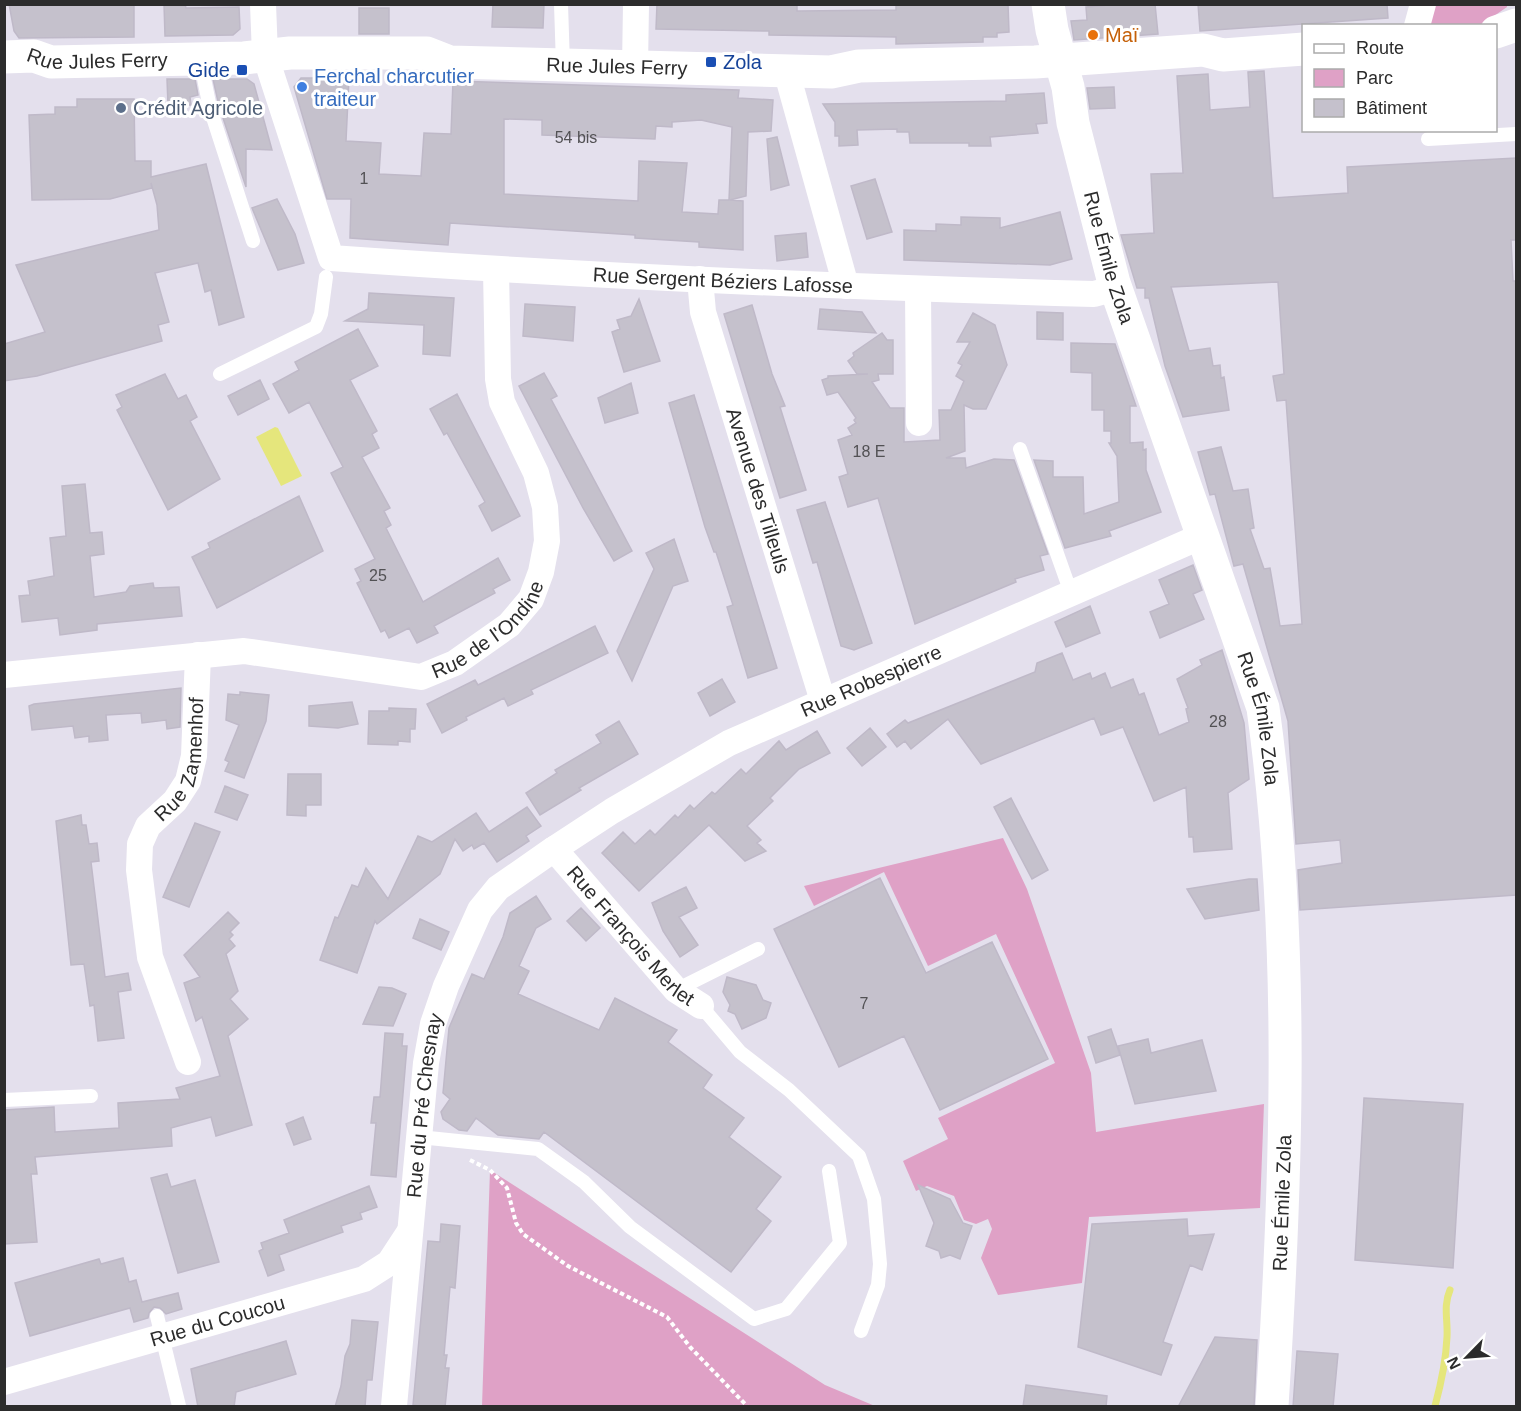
<svg xmlns="http://www.w3.org/2000/svg" width="1521" height="1411" font-family="Arial,sans-serif">
  <style>
    .green { fill: #dfa1c6 }
    .water { fill: #e5e67c }
    .lines { fill: none; stroke-linecap: round; stroke-linejoin: round }
    .stream { stroke: #e5e67c; stroke-width: 7 }
    .building { fill: #c5c1cc; stroke: #bfb9c8; stroke-width: 1.5; fill-rule: evenodd }
    .path { stroke: #fff; stroke-width: 4; stroke-dasharray: 4.5 3; stroke-linecap: butt }
    .service { stroke: #fff; stroke-width: 14 }
    .minor { stroke: #fff; stroke-width: 26 }
    .tertiary { stroke: #fff; stroke-width: 33 }
    .food-dot { fill: #e8710a; stroke: #fff; stroke-width: 2 }
    .transit-dot { fill: #1a4fb4; stroke: #fff; stroke-width: 2 }
    .shop-dot { fill: #3f7fe0; stroke: #fff; stroke-width: 2 }
    .service-dot { fill: #5c6f8a; stroke: #fff; stroke-width: 2 }
    .labels { text-anchor: middle; stroke-width: 6; stroke-linejoin: round; paint-order: stroke }
    .number-label { font-size: 16px; fill: #525154 }
    .food-label { font-size: 20px; fill: #c56008; stroke: #fff; text-anchor: start }
    .street-label { font-size: 20px; fill: #2c2c2c; stroke: #fff }
    .transit-label { font-size: 20px; fill: #164399; stroke: #fff; text-anchor: start }
    .shop-label { font-size: 20px; fill: #366cbe; stroke: #fff; text-anchor: start }
    .service-label { font-size: 20px; fill: #4e5e75; stroke: #fff; text-anchor: start }
  </style>
  <rect width="100%" height="100%" fill="#e4e0ed"/>
  <!-- green -->
  <path class="green" d="M1431,5H1507V7L1481,25L1426,26Z
    M1003,838L1027,889L1091,1073L1096,1132L1264,1104L1260,1208L1089,1217L1082,1283L998,1295L981,1258L992,1229L988,1219L976,1224L964,1220L954,1196L927,1186L916,1191L903,1161L948,1139L938,1118L1055,1063L996,934L928,966L884,872L814,906L804,886Z
    M490,1170L825,1385L875,1406H482Z"/>
  <!-- water -->
  <path class="water" d="M275,427L278,428L302,476L281,486L256,437Z"/>
  <g class="lines">
    <!-- stream -->
    <path class="stream" d="M1435,1406C1441,1384 1446,1360 1447,1337C1448,1320 1443,1306 1450,1290"/>
  </g>
  <!-- building -->
  <path class="building" d="M9,4H134V37L19,38L14,31Z
    M164,4H185L186,8L239,7L240,29L233,35L165,36Z
    M493,4H544L543,28L492,27Z
    M657,4H797V11L896,10V4H1008L1009,32L997,33V37H983V42L896,44V37L769,35V31L656,29Z
    M1120,4H1155L1158,34L1074,40L1071,21L1087,20L1086,7Z
    M1198,4H1387L1388,18L1200,31Z
    M359,8H389V34H359Z
    M1264,71L1273,198L1348,193L1347,167L1516,158V240H1511L1513,281H1516V895L1300,910L1298,870L1342,863L1340,840L1296,844L1288,721L1243,564L1234,566L1215,494L1210,495L1198,452L1221,447L1233,491L1248,489L1254,528L1250,529L1264,569L1270,568L1280,626L1302,624L1286,400L1277,401L1273,376L1284,374L1278,282L1171,287L1189,351L1210,348L1213,366L1220,365L1221,378L1224,377L1229,410L1183,417L1165,366L1149,298H1145V288H1137L1121,235L1154,233L1151,174L1183,173L1177,76L1208,74L1210,110L1250,107L1248,72Z
    M301,78H349L346,141L381,143L379,174L421,176L424,133L451,134L453,81L739,90L738,98L773,100L771,131L748,132L746,196L730,200L743,201V250L699,247V242L635,238V235L450,223L448,245L350,238L351,199H327L294,87ZM504,119L542,120V135L655,139L656,126L672,127V122L701,120L732,127L729,200H719L718,214L682,212L687,163L639,161L638,201L504,194Z
    M167,79H195L198,95L190,97L191,105H168Z
    M213,79H247L254,84L272,150L246,149V187L219,106Z
    M1114,87L1115,108L1090,109L1087,88Z
    M1044,93L1047,123L1036,124L1038,133L990,137L991,146H969V143H910L909,132H897V129L857,130L858,145L839,146V136H835V122L823,104L1006,101V95Z
    M77,99H134L135,161H151V177L206,164L244,317L219,325L211,290L205,292L198,263L155,273L169,322L158,325L162,341L37,376L4,381V344L45,332L16,265L159,230L157,205L151,183L152,188L110,199L32,200L29,115L55,114V107H77Z
    M777,137L789,185L771,190L767,139Z
    M875,179L892,232L867,239L851,186Z
    M277,199L295,234L304,263L278,270L252,208Z
    M1060,212L1072,259L1050,265L904,260V230L936,231V224L961,225V217L1000,218V228Z
    M806,233L808,257L777,261L775,236Z
    M369,293L454,298L450,356L423,354L424,325L345,321L368,309Z
    M639,299L660,361L624,372L612,332L620,329L617,320L631,316Z
    M525,304L575,307L573,341L523,336Z
    M752,305L772,374L785,406L780,407L806,490L780,498L724,314Z
    M820,309L862,312L876,333L818,329Z
    M1037,312L1063,313V340L1037,339Z
    M973,313L995,325L1007,365L986,409H973L964,405L965,451L946,458H965L966,468L994,459L1014,460L1048,554L1040,556L1044,570L1015,579L1016,582L915,624L878,498L848,507L839,477L848,474L838,440L852,435L848,428L856,423L854,420L856,418L838,392L827,395L822,380L828,378V376L868,374H857L848,361L854,356L853,353L882,333L887,340H893V374H878L879,380L872,382L890,408H904V442L940,440L939,410H951L964,381L956,376L962,365L958,363L970,342H957Z
    M358,329L378,366L350,380L377,431L372,434L379,448L362,457L390,508L384,511L391,525L386,528L423,602L498,558L510,580L493,589L495,593L434,626L438,633L417,643L409,628L389,638L385,630L381,632L357,583L361,581L355,569L375,559L331,473L343,467L309,402L289,413L273,384L299,370L295,362Z
    M1071,343L1115,344L1136,406H1130V443L1143,442V450L1146,449V470L1161,512L1109,531L1111,536L1065,548L1034,460L1053,461V477H1083L1084,514L1119,502L1117,456L1109,443H1111V431H1104V410H1092V373L1071,372Z
    M544,373L557,396L551,399L632,551L614,561L583,508L519,386Z
    M165,374L178,399L186,395L197,417L190,421L220,479L168,510L117,410L122,407L116,395Z
    M260,380L269,399L238,415L228,396Z
    M631,383L638,413L605,423L598,398Z
    M457,394L520,516L492,531L479,506L485,502L447,433L444,435L430,409Z
    M694,395L777,668L748,678L727,607L733,605L716,552H714L705,527L669,403Z
    M85,484L90,533L102,532L104,554L90,556L94,597L126,592L130,586L153,583L154,588L179,587L182,616L97,624V630L60,635L58,618L22,622L19,596L30,595L28,581L54,576L50,538L66,536L62,486Z
    M299,496L323,551L217,608L192,557L210,548L208,543Z
    M825,502L872,643L854,650L841,646L817,562L813,563L797,510Z
    M674,539L688,581L673,586L632,681L617,651L654,569L646,553Z
    M1193,565L1202,590L1193,594L1204,619L1160,638L1150,612L1169,604L1159,580Z
    M1090,606L1100,633L1066,647L1055,622Z
    M595,626L608,653L531,690L533,694L508,706L504,698L466,717L467,720L442,733L427,704L475,680L478,685Z
    M1222,650L1244,723L1249,779L1228,793L1232,849L1194,852L1193,837H1189L1186,787L1154,801L1123,727L1101,735L1094,718L981,764L948,719L911,749L905,741L897,747L887,734L905,720L908,723L1035,672L1037,663L1062,653L1073,680L1090,673L1092,679L1105,673L1111,688L1133,679L1139,695L1144,693L1159,735L1189,722L1186,709L1188,708L1177,679L1202,665L1200,660Z
    M722,679L735,702L710,716L698,693Z
    M181,688L180,727L167,729L166,720L142,723L141,713L106,715L108,740L89,742V736L75,738L73,726L32,730L29,706L34,704Z
    M240,692L269,695L266,721L244,778L225,771L229,762L225,760L239,725L226,720L228,694L240,695Z
    M352,702L358,724L338,728L309,726V706Z
    M389,708L416,709L415,729H410V742L398,741V745L368,744L369,711H389Z
    M619,721L638,754L579,788L581,790L540,815L526,793L557,773L555,770L601,743L596,735Z
    M870,728L886,747L862,766L847,748Z
    M817,731L830,753L799,769L770,798L773,801L747,826L761,840L757,843L766,851L745,861L709,825L639,891L602,853L623,832L635,844L650,830L655,835L675,815L678,818L690,805L694,809L712,792L715,794L741,769L746,774L779,741L786,750Z
    M288,774H321V805H306V816L287,815Z
    M225,786L248,795L237,820L215,812Z
    M1011,798L1048,870L1032,879L994,807Z
    M527,807L541,826L526,836L529,841L497,862L484,843L474,849L472,845L463,851L455,839L440,874L377,924L375,921L357,973L320,960L335,917L338,918L352,885L358,887L366,868L388,899L418,836L432,842L476,813L489,832Z
    M81,815L82,825H86L89,844L97,843L99,861L91,862L105,977L128,973L131,990L118,992L124,1038L98,1041L94,1005L90,1006L84,964L71,965L56,821Z
    M195,823L220,832L189,907L163,897Z
    M880,878L926,973L992,942L1048,1059L940,1110L904,1036L839,1067L774,929Z
    M1249,879H1257L1259,910L1205,919L1187,889Z
    M686,887L697,908L679,917L698,945L680,957L663,931L652,903Z
    M536,896L551,919L536,928L519,966L529,971L518,994L599,1030L615,998L677,1030L668,1042L712,1075L703,1088L744,1118L729,1137L781,1177L756,1209L771,1221L731,1272L544,1132L539,1139L498,1135L476,1118L467,1131L459,1130L443,1119L441,1112L450,1099L443,1093L449,1028L472,974L484,979L503,937L510,913Z
    M581,908L600,928L586,941L567,921Z
    M228,912L239,923L230,932L233,935L229,939L235,946L226,954L238,991L230,999L248,1019L228,1036L252,1125L216,1136L211,1117L171,1128L172,1146L35,1157L37,1174H31L37,1242L4,1244V1110L54,1107L55,1132L119,1128L118,1103L180,1099L176,1088L220,1076L202,1017L196,1021L184,983L200,977L184,955Z
    M420,919L449,932L441,950L413,938Z
    M727,977L756,985L763,1000L771,1003L766,1018L742,1029L735,1014L728,1011L730,1005L723,992Z
    M379,987L392,988L406,994L393,1026L363,1024Z
    M1111,1029L1120,1055L1096,1063L1088,1037Z
    M385,1033L403,1034L402,1046H407L396,1177L371,1175L376,1123H371L374,1097H380Z
    M1148,1039L1151,1053L1202,1040L1216,1091L1135,1104L1118,1046Z
    M1364,1098L1463,1104L1453,1268L1355,1260Z
    M303,1117L311,1139L294,1145L286,1124Z
    M167,1174L171,1187L195,1180L219,1262L178,1273L151,1178Z
    M918,1185L950,1199L963,1223L972,1226L960,1259L950,1255L941,1258L939,1251L926,1246L934,1223Z
    M369,1186L377,1207L360,1213L362,1219L341,1226L343,1232L279,1255L284,1270L268,1276L259,1251L263,1249L261,1243L289,1233L284,1220Z
    M1187,1219L1188,1236L1214,1234L1202,1270L1190,1265L1163,1342L1172,1345L1161,1375L1078,1347L1092,1224Z
    M441,1224L460,1226L455,1288L450,1287L444,1355H447L445,1368H449L445,1407H425L413,1405L428,1241L440,1242Z
    M123,1258L129,1282L136,1280L142,1302L178,1293L182,1309L166,1314L160,1308L154,1307L149,1313L148,1318L134,1322L130,1308L30,1336L15,1283L99,1259L101,1264Z
    M352,1320L378,1322L372,1380H367L365,1407H335L341,1386L345,1356L350,1344Z
    M1215,1337L1257,1340L1254,1407H1178Z
    M286,1341L296,1374L236,1392L234,1407H198L191,1369Z
    M1297,1351L1338,1354L1333,1407H1293Z
    M1026,1385L1107,1396L1106,1407H1023Z"/>
  <g class="lines">
    <!-- path -->
    <path class="path" d="M470,1160L490,1170L507,1188L516,1223L523,1234L568,1266L667,1317L690,1347L747,1406"/>
    <!-- service -->
    <path class="service" d="M561,4L563,65
      M200,59L210,108L253,241
      M1428,139L1516,134
      M220,374L316,327L321,314L326,277
      M1020,449L1071,593
      M676,990L758,949
      M701,1006L740,1052L789,1090L859,1156L874,1199L880,1264L878,1285L861,1331
      M4,1100L91,1096
      M419,1137L538,1149L584,1182L630,1227L754,1319L786,1309L840,1243L829,1171
      M157,1316L179,1406"/>
    <!-- minor -->
    <g class="minor">
      <path id="s1" d="M263,4L265,55L331,258C585,276 840,287 1094,294L1116,288"/>
      <path d="M1417,26L1423,4"/>
      <path d="M635,67L636,4"/>
      <path d="M786,70L846,286"/>
      <path id="s2" d="M700,279L703,312L823,701"/>
      <path d="M918,289L919,423"/>
      <path id="s3" d="M4,675L244,651L421,677L455,663L509,625L531,599L541,572L547,541L545,507L536,473L502,402L498,379L496,269"/>
      <path id="s4" d="M554,849L676,990L701,1006"/>
      <path id="s5" d="M188,1062L150,957L139,870L140,844L148,826L175,801L188,781L194,756L198,655"/>
      <path id="s6" d="M4,1382L364,1279L389,1263L408,1234"/>
      <path id="s7" d="M394,1406L426,1063L433,1024L446,986L480,910L498,888L554,849L612,811L729,743L1202,536"/>
    </g>
    <!-- tertiary -->
    <g class="tertiary">
      <path id="s8" d="M1048,4L1052,30L1068,87L1073,123L1114,283L1263,708C1295,940 1287,1174 1272,1406"/>
      <path d="M1496,32L1516,25"/>
      <path id="s9" d="M4,57L34,56L51,62L244,58L290,53H427L450,62L831,72L859,66L1035,62L1203,50L1223,55L1304,49"/>
    </g>
  </g>
  <!-- markers -->
  <circle class="food-dot" cx="1093" cy="35" r="6"/>
  <g class="transit-dot">
    <rect x="705" y="56" width="12" height="12" rx="3"/>
    <rect x="236" y="64" width="12" height="12" rx="3"/>
  </g>
  <circle class="shop-dot" cx="302" cy="87" r="6"/>
  <circle class="service-dot" cx="121" cy="108" r="6"/>
  <g class="labels">
    <!-- number labels -->
    <g class="number-label">
      <text x="576" y="143">54 bis</text>
      <text x="364" y="184">1</text>
      <text x="869" y="457">18 E</text>
      <text x="378" y="581">25</text>
      <text x="1218" y="727">28</text>
      <text x="864" y="1009">7</text>
    </g>
    <!-- food labels -->
    <g class="food-label">
      <text x="1105" y="42">Maï</text>
    </g>
    <!-- street labels -->
    <g class="street-label">
      <text dy="7" stroke="none"><textPath href="#s9" startOffset="94">Rue Jules Ferry</textPath></text>
      <text dy="7" stroke="none"><textPath href="#s9" startOffset="616">Rue Jules Ferry</textPath></text>
      <text dy="7" stroke="none"><textPath href="#s8" startOffset="261">Rue Émile Zola</textPath></text>
      <text dy="7" stroke="none"><textPath href="#s1" startOffset="657">Rue Sergent Béziers Lafosse</textPath></text>
      <text dy="7" stroke="none"><textPath href="#s2" startOffset="220">Avenue des Tilleuls</textPath></text>
      <text dy="7" stroke="none"><textPath href="#s3" startOffset="504">Rue de l'Ondine</textPath></text>
      <text dy="7" stroke="none"><textPath href="#s7" startOffset="964">Rue Robespierre</textPath></text>
      <text dy="7" stroke="none"><textPath href="#s8" startOffset="747">Rue Émile Zola</textPath></text>
      <text dy="7" stroke="none"><textPath href="#s5" startOffset="324">Rue Zamenhof</textPath></text>
      <text dy="7" stroke="none"><textPath href="#s4" startOffset="116">Rue François Merlet</textPath></text>
      <text dy="7" stroke="none"><textPath href="#s7" startOffset="302">Rue du Pré Chesnay</textPath></text>
      <text transform="translate(1282 1203) rotate(-88)" y="7">Rue Émile Zola</text>
      <text dy="7" stroke="none"><textPath href="#s6" startOffset="222">Rue du Coucou</textPath></text>
    </g>
    <!-- transit labels -->
    <g class="transit-label">
      <text x="723" y="69">Zola</text>
      <text x="230" y="77" text-anchor="end">Gide</text>
    </g>
    <!-- shop labels -->
    <g class="shop-label">
      <text x="314" y="83">Ferchal charcutier<tspan x="314" dy="23">traiteur</tspan></text>
    </g>
    <!-- service labels -->
    <g class="service-label">
      <text x="133" y="115">Crédit Agricole</text>
    </g>
  </g>
  <!-- border -->
  <rect width="1521" height="1411" fill="none" stroke="#2c2c2c" stroke-width="12"/>
  <!-- legend -->
  <rect x="1302" y="24" width="195" height="108" fill="#ffffff" stroke="#ababab" stroke-width="1.5"/>
  <rect x="1314" y="44" width="30" height="9" fill="#ffffff" stroke="#ababab" stroke-width="1.5"/>
  <text x="1356" y="54" font-size="18" fill="#2c2c2c">Route</text>
  <rect x="1314" y="69" width="30" height="18" fill="#dfa1c6" stroke="#ababab" stroke-width="1.5"/>
  <text x="1356" y="84" font-size="18" fill="#2c2c2c">Parc</text>
  <rect x="1314" y="99" width="30" height="18" fill="#c5c1cc" stroke="#ababab" stroke-width="1.5"/>
  <text x="1356" y="114" font-size="18" fill="#2c2c2c">Bâtiment</text>
  <!-- north arrow -->
  <g transform="translate(1467 1357) rotate(245)" stroke="#ffffff" stroke-width="4.5" paint-order="stroke">
  <path d="M0-4.5L10 22L0 15L-10 22Z" fill="#2c2c2c"/>
  <text y="-9" font-size="16" font-weight="bold" text-anchor="middle" fill="#2c2c2c">N</text>
  </g>
</svg>
